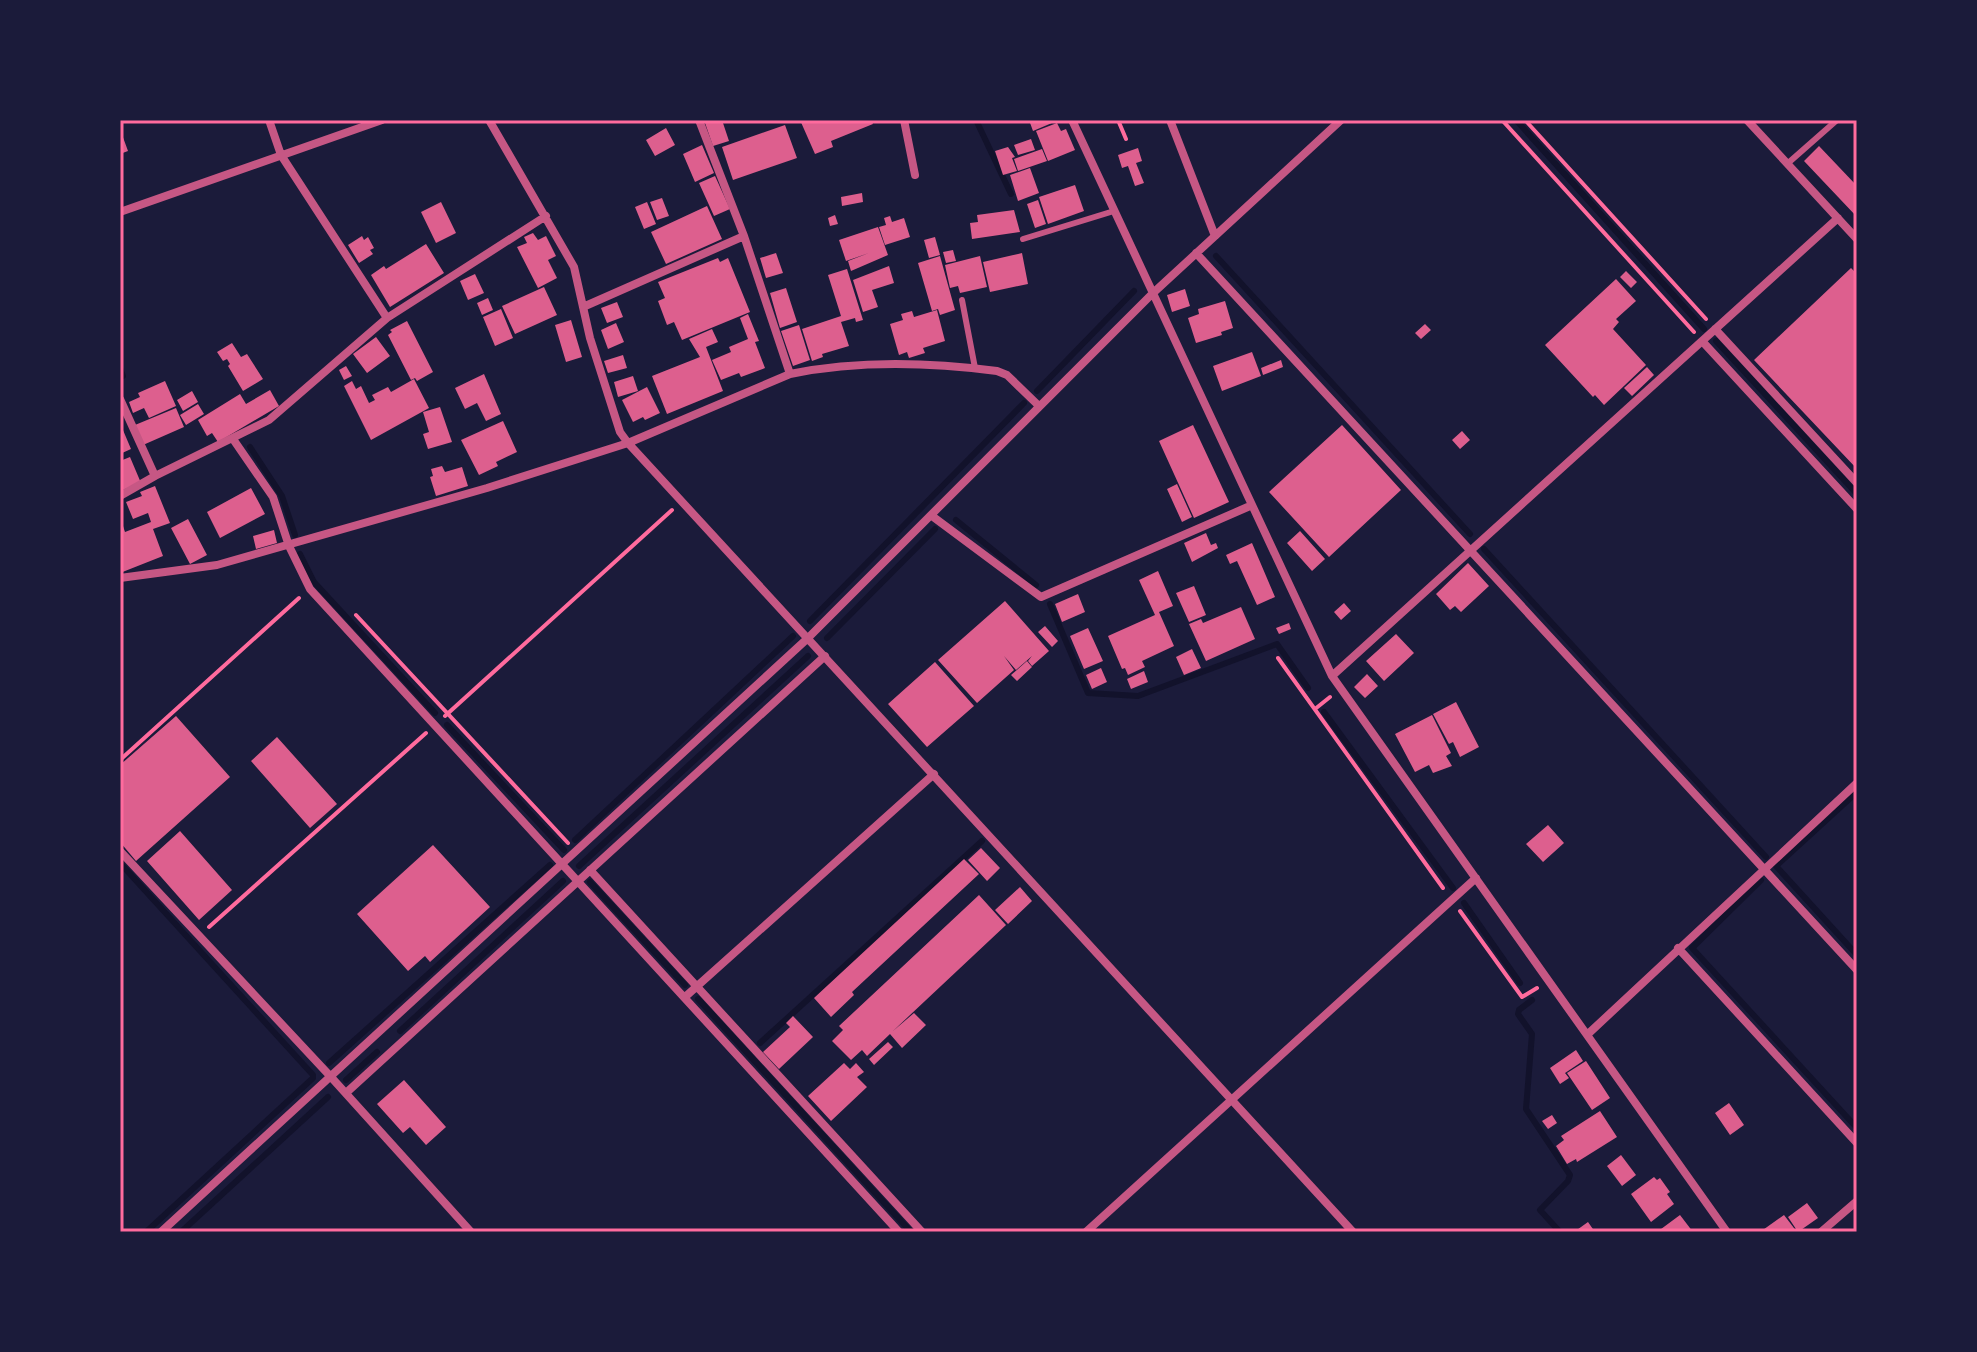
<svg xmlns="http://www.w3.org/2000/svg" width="1977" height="1352" font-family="Ubuntu,sans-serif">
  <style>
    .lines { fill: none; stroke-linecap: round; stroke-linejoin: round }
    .stream { stroke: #12122b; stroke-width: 6 }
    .building { fill: #dd5f8e }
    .path { stroke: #ff6b9d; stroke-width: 4 }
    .service { stroke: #c65784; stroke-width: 6 }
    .minor { stroke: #c65784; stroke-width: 8 }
    .neatline { fill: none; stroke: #ff6b9d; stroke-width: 3 }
  </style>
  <rect width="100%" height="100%" fill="#1b1b3a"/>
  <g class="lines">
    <!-- stream -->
    <path class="stream" d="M976,120L1011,194
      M1516,120L1704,329
      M1216,256L1470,534
      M1716,341L1857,494
      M120,368L123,376
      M1037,391L1134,291
      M250,447L282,496L295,535
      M956,520L1036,585
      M1484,549L1766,857
      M300,554L314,582L435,713
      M1050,604L1088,693L1138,696L1277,644L1308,688
      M810,621L1024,403
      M827,638L935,529
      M1324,712L1453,888
      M447,725L564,850
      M1857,792L1776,866L1857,955
      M575,840L793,636
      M120,863L313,1075V1078L146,1232
      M579,866L808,656
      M1761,880L1692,948L1857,1128
      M590,882L685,985
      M1464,903L1520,983
      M698,999L911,1232
      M1532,1000L1519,1010L1518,1014L1532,1034L1526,1109L1570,1175L1568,1181L1540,1210L1560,1232
      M400,1031L563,881
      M760,1043L982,841
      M329,1063L550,865
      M346,1080L377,1052
      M181,1232L328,1097"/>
  </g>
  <!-- building -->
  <path class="building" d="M704,120H726V122L723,123L729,141L713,146Z
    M800,120H871L873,124L831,141L833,147L815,154Z
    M1029,120H1059L1033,131Z
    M1057,123L1061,131L1066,129L1075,150L1048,161L1036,131Z
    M785,125L797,158L733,180L722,147Z
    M666,128L675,145L655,156L646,140Z
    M120,129L128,151L120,154Z
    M1031,139L1035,150L1018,155L1014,145Z
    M702,145L714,173L695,182L683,154Z
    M1819,146L1857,186V217L1804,161Z
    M1008,147L1015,157L1012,158L1017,171L1003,175L995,151Z
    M1138,148L1142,161L1136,163L1144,183L1135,186L1128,166L1122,168L1118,155Z
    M1042,149L1047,161L1018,171L1014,159Z
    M1030,168L1039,193L1018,201L1010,175Z
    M715,176L730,209L714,216L699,183Z
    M1075,185L1084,211L1048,224L1039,197Z
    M862,193L863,202L842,206L841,197Z
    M662,198L669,216L657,220L650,202Z
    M1038,200L1046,224L1035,228L1027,204Z
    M441,202L456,233L436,243L421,212Z
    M647,202L656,224L644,229L635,207Z
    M707,206L722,239L666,264L651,232Z
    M1014,210L1020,232L972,239L970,223L978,222L977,215Z
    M835,215L838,224L830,226L828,218Z
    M890,216L892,222L904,218L910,237L885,245L879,227L886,225L884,218Z
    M878,227L888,255L851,271L848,261L869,253L846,261L839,240Z
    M533,233L538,240L546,236L556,256L548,260L557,278L538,288L517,247L527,243L524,237Z
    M362,236L364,240L368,237L374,248L370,250L373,254L359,263L348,245Z
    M935,237L940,255L929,258L924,240Z
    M426,244L444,273L390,307L371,275L384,266L386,269Z
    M953,250L956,261L946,263L943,252Z
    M776,253L783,273L766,278L760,258Z
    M1022,253L1028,284L990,292L983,262Z
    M940,256L955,310L940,315L938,309L932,311L918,263Z
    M980,256L987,287L960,293L958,286L950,288L945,265Z
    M718,258L720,262L728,258L750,312L682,340L674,322L667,325L658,301L665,298L658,282Z
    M889,266L894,283L872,290L878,307L863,312L853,280Z
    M1851,268L1857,274V469L1754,360Z
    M847,269L863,320L856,322L855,318L841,322L849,346L822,354L823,357L812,361L802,329L841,316L828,275Z
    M1626,271L1637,282L1631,288L1620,277Z
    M475,274L484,293L468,300L460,281Z
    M1616,279L1636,301L1616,319L1619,322L1613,329L1646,365L1604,405L1595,395L1593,397L1545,345Z
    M544,287L557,315L515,334L502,306Z
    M786,288L797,322L780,328L770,293Z
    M1185,289L1190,306L1172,312L1167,295Z
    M488,298L493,310L482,315L477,303Z
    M1225,301L1233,328L1221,332L1222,335L1196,343L1188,318L1199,314L1198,309Z
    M617,302L623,317L607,323L601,308Z
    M501,309L513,338L495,346L483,317Z
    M937,310L945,341L923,348L925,353L909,358L907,352L899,355L890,324L903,320L901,314L912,311L914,317Z
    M748,314L759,341L755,342L765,368L741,377L739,373L721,380L712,360L731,352L729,347L748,339L740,318Z
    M571,320L582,357L566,362L555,325Z
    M407,321L433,372L417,381L415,378L411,380L388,335L392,332L390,330Z
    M616,323L624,342L608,349L601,330Z
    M1425,324L1431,330L1421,339L1415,333Z
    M799,325L810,360L793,366L781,331Z
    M712,329L718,342L706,347L723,391L667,414L652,376L700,357L689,339Z
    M376,337L390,356L367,373L353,354Z
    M232,343L241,357L247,354L263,379L243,391L228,366L230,364L227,359L223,361L217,352Z
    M1252,352L1261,376L1222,391L1213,366Z
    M623,355L627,368L608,373L604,361Z
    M1281,360L1283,367L1263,375L1261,368Z
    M346,366L352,376L344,380L339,370Z
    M1647,367L1654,375L1632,396L1624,388Z
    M484,374L501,414L486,421L477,403L465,409L455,388Z
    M633,376L638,391L618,397L614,382Z
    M414,379L429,408L371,440L344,386L352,381L356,389L361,386L369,403L375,400L372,395L388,387L391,392Z
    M165,381L176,406L149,418L144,408L133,413L129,402L140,397L138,393Z
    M647,387L660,413L645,420L643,417L633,422L622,400Z
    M270,390L279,406L218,442L212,433L207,436L198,420L240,394L246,404Z
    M192,391L198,402L183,411L177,400Z
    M198,404L204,414L186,425L180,415Z
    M440,407L452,442L428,449L423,434L429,432L423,412Z
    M176,408L184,427L143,445L135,425Z
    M503,421L517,452L496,462L498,466L479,475L461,440Z
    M120,423L131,449L120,454Z
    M1193,425L1229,502L1194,518L1159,441Z
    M1342,425L1401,490L1329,557L1269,492Z
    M1462,431L1470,440L1460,449L1452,440Z
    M130,457L141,483L120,491V461Z
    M442,466L445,472L462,467L468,486L436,496L430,477L433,476L431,469Z
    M1177,484L1192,517L1182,522L1167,489Z
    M155,486L170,523L153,529L163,556L120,573V527L123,526L125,532L151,522L148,513L133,519L126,502L142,496L140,492Z
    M251,488L265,514L220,538L207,512Z
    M188,519L207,555L190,564L171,528Z
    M274,530L277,543L256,549L253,536Z
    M1300,531L1325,559L1312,571L1287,543Z
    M1206,533L1211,545L1216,543L1218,548L1192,562L1184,543Z
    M1252,543L1275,597L1257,605L1237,561L1230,564L1226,555Z
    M1468,563L1489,586L1461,612L1455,606L1450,610L1436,594Z
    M1158,571L1173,606L1159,612L1174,646L1142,661L1145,667L1128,675L1125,668L1122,669L1108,636L1155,615L1139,580Z
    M1194,586L1206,615L1189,622L1176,593Z
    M1078,594L1085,612L1062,622L1055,604Z
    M1005,601L1049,651L1032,666L1028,661L1032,656L1016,670L1004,656L1014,670L977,703L938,660Z
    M1344,603L1351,611L1341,620L1334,612Z
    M1241,607L1255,639L1206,661L1189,624L1201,619L1203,623Z
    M1289,623L1291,629L1279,634L1276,628Z
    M1045,626L1058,641L1052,647L1038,632Z
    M1088,628L1103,661L1084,669L1070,636Z
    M1396,634L1414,653L1384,681L1366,661Z
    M1192,649L1201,668L1184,675L1176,657Z
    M1027,661L1032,667L1017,681L1011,675Z
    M935,662L974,706L927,747L888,704Z
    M1101,668L1107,682L1092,689L1086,675Z
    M1144,671L1148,682L1131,689L1127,679Z
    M1367,674L1378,686L1365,698L1354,687Z
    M1456,702L1479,747L1460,757L1453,742L1449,744L1433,714Z
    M1432,715L1451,753L1446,756L1452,766L1433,773L1429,765L1415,772L1395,734Z
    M176,716L230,777L136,861L120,842V765Z
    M277,737L337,804L310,828L251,761Z
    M1548,825L1564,843L1543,862L1526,844Z
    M180,831L232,890L199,920L147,861Z
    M433,845L490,907L430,962L425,956L408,971L357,914Z
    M981,848L1000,868L987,881L968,860Z
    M964,859L979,874L852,992L854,995L831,1017L814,998Z
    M1020,887L1032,901L1008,924L995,910Z
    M979,895L1006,925L893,1031L914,1013L926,1025L902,1048L890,1034L867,1056L862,1050L851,1060L832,1041L843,1030L839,1026Z
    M793,1016L813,1037L779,1069L763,1052L790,1027L786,1023Z
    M888,1042L893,1047L874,1065L869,1059Z
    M1576,1050L1583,1061L1565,1073L1569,1078L1560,1084L1550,1068Z
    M1586,1061L1610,1098L1592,1110L1567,1073Z
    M844,1063L850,1069L856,1063L864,1072L857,1077L867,1087L831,1121L808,1096Z
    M404,1080L446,1127L426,1145L410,1127L403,1133L377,1104Z
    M1729,1103L1744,1125L1730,1135L1715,1113Z
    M1600,1111L1617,1137L1577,1162L1576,1159L1567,1164L1556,1146L1564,1140L1561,1136Z
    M1552,1115L1557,1123L1548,1129L1542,1121Z
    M1621,1155L1636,1175L1622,1186L1607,1166Z
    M1654,1177L1657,1180L1660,1178L1670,1192L1667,1194L1674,1204L1651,1222L1631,1194Z
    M1807,1203L1818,1218L1798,1232L1788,1217Z
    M1680,1215L1693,1232H1657Z
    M1784,1215L1797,1232H1760Z
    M1588,1222L1595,1232H1574Z"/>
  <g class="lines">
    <!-- path -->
    <path class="path" d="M1118,120L1126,139
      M1502,120L1694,332
      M1525,120L1706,319
      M356,615L568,843
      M1278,658L1443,888
      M1315,709L1330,697
      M445,716L672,510
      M120,760L299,598
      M1460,911L1522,997L1537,988
      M209,927L426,733"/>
    <!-- service -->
    <path class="service" d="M1787,164L1837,120
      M1023,239L1114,211
      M962,300L975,368"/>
    <!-- minor -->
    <path class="minor" d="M489,120L574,267L590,338L620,432L628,443L1353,1232
      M699,120L744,236L790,374
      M904,120L915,175
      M1072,120L1332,676L1727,1232
      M1170,120L1215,236
      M1747,120L1857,239
      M120,212L382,120
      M1196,253L1857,970
      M583,307L744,236
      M387,318L546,216
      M1715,329L1857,483
      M1702,341L1857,509
      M120,399L155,476
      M233,439L273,497L289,546L310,589L899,1232
      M120,496L155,476L269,420L387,318L281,155L269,120
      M932,516L1041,597L1250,506
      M120,578L217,565L487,488L628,443L790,374C858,360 928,362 997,371L1007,375L1039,406
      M1332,676L1838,218
      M120,851L331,1077L471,1232
      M590,870L922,1232
      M1678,948L1857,1143
      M685,997L934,774
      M1588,1034L1857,783
      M346,1093L825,656
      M161,1232L808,638L1152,294L1341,120
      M1086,1232L1476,878
      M1821,1232L1857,1201"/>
  </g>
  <!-- border -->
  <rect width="1977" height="1352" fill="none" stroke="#1b1b3a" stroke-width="244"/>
  <rect x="122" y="122" width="1733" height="1108" class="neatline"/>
</svg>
